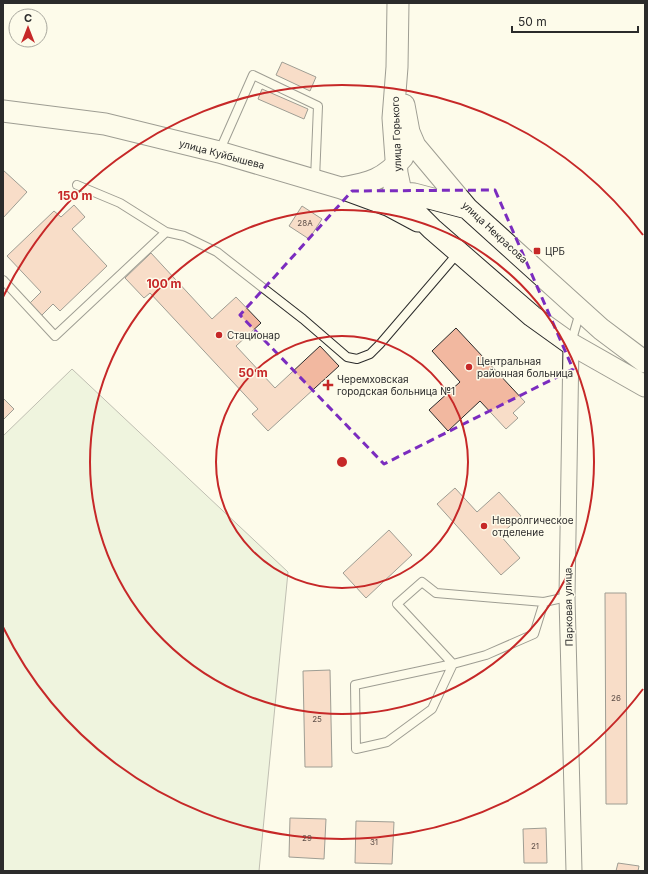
<svg xmlns="http://www.w3.org/2000/svg" width="648" height="874" font-family="Inter,sans-serif">
  <style>
    .green { fill: #deebd1; stroke: #74746e }
    .building { fill: #f2b8a0; stroke: #2b2b2b }
    .lines { fill: none; stroke-linecap: round; stroke-linejoin: round }
    .lane-casing { stroke: #2b2b2b; stroke-width: 10 }
    .street-casing { stroke: #2b2b2b; stroke-width: 17 }
    .secondary-casing { stroke: #2b2b2b; stroke-width: 23 }
    .lane { stroke: #fdfbea; stroke-width: 8 }
    .street { stroke: #fdfbea; stroke-width: 15 }
    .secondary { stroke: #fdfbea; stroke-width: 21 }
    .marked { fill: none; stroke: #7b2cbf; stroke-width: 3; stroke-dasharray: 8 5; stroke-linejoin: round }
    .ring { fill: none; stroke: #c62828; stroke-width: 2 }
    .poi-dot { fill: #c62828; stroke: #fdfbea; stroke-width: 1.5 }
    .labels { text-anchor: middle; stroke-width: 3; stroke-linejoin: round; paint-order: stroke }
    .number-label { font-size: 8px; fill: #5d4e48 }
    .street-label { font-size: 10px; fill: #2b2b2b; stroke: #fdfbea }
    .poi-label { font-size: 10px; fill: #2b2b2b; stroke: #fdfbea; text-anchor: start }
    .centre { fill: #c62828; stroke: #fdfbea; stroke-width: 2 }
    .ring-label { font-size: 12px; text-anchor: middle; font-weight: bold; fill: #c62828; stroke: #fdfbea; stroke-width: 3; stroke-linejoin: round; paint-order: stroke }
  </style>
  <rect width="100%" height="100%" fill="#fdfbea"/>
  <!-- green -->
  <path class="green" d="M72,369L288,572L259,871H3V436Z"/>
  <!-- building -->
  <path class="building" d="M282,62L316,77L310,91L276,75Z
    M262,89L308,109L304,119L258,99Z
    M3,170L27,192L3,218Z
    M74,205L85,217L72,229L107,266L60,311L53,304L40,317L28,305L41,292L7,256L54,211L61,217Z
    M302,206L322,219L309,239L289,226Z
    M151,253L212,319L236,297L261,323L236,346L275,388L320,346L339,366L268,431L252,414L258,409L150,293L144,298L125,278Z
    M456,328L525,402L513,413L518,418L506,429L480,401L448,431L429,410L460,382L432,351Z
    M3,398L14,409L3,420Z
    M455,488L477,512L499,492L521,516L500,535L520,558L501,575L437,504Z
    M389,530L412,555L366,598L343,573Z
    M605,593H626L627,804H606Z
    M330,670L332,767H305L303,671Z
    M290,818L326,819L324,859L289,857Z
    M356,821L394,822L392,864L355,863Z
    M546,828L547,863H524L523,829Z
    M618,863L639,866L638,871H616Z"/>
  <g class="lines">
    <!-- lane casing -->
    <g class="lane-casing">
      <path id="lane" d="M219,152L253,75L318,106L315,179
        M77,185L120,203L166,232
        M3,280L55,336L166,232L184,236L217,252L303,319L347,357L357,359L370,354L380,344L458,253
        M571,343L580,312
        M544,602L534,634L486,655L453,664L355,685L356,749L387,742L432,709L453,664L397,604L422,582L436,593L544,602L567,597"/>
    </g>
    <!-- street casing -->
    <g class="street-casing">
      <path id="street" d="M571,344L567,597L574,871"/>
    </g>
    <!-- secondary casing -->
    <g class="secondary-casing">
      <path id="secondary" d="M398,3L397,67L393,118L397,173L401,192L415,212L432,229L532,316L571,344L645,386
        M404,105L409,132L415,146L467,208L601,329L645,362
        M3,111L105,124L219,152L341,188L390,206L418,221
        M342,188C369,183 384,180 403,157
        M393,192L414,194L467,208"/>
    </g>
    <!-- lane -->
    <use href="#lane" class="lane"/>
    <!-- street -->
    <use href="#street" class="street"/>
    <!-- secondary -->
    <use href="#secondary" class="secondary"/>
  </g>
  <!-- marked area -->
  <path d="M0 0H648V874H0ZM495,190L573,369L384,464L240,315L352,191Z" fill="#fdfbea" fill-opacity=".55" fill-rule="evenodd"/>
  <path class="marked" d="M495,190L573,369L384,464L240,315L352,191Z"/>
  <!-- distance rings -->
  <g class="ring">
    <circle cx="342" cy="462" r="126"/>
    <circle cx="342" cy="462" r="252"/>
    <path d="M643 689A377 377 0 0 1 3 627M3 297A377 377 0 0 1 643 235"/>
  </g>
  <!-- markers -->
  <g class="poi-dot">
    <rect x="533" y="247" width="8" height="8" rx="2"/>
    <circle cx="219" cy="335" r="4"/>
    <circle cx="469" cy="367" r="4"/>
    <path d="M326 379h4v4h4v4h-4v4h-4v-4h-4v-4h4z"/>
    <circle cx="484" cy="526" r="4"/>
  </g>
  <g class="labels">
    <!-- number labels -->
    <g class="number-label">
      <text x="305" y="226">28А</text>
      <text x="616" y="701">26</text>
      <text x="317" y="722">25</text>
      <text x="307" y="841">29</text>
      <text x="374" y="845">31</text>
      <text x="535" y="849">21</text>
    </g>
    <!-- street labels -->
    <g class="street-label">
      <text transform="translate(396 134) rotate(-92)" y="4">улица Горького</text>
      <text transform="translate(222 154) rotate(15)" y="4">улица Куйбышева</text>
      <text transform="translate(495 232) rotate(43)" y="4">улица Некрасова</text>
      <text transform="translate(568 607) rotate(-91)" y="4">Парковая улица</text>
    </g>
    <!-- poi labels -->
    <g class="poi-label">
      <text x="545" y="255">ЦРБ</text>
      <text x="227" y="339">Стационар</text>
      <text x="477" y="365">Центральная<tspan x="477" dy="12">районная больница</tspan></text>
      <text x="337" y="383">Черемховская<tspan x="337" dy="12">городская больница №1</tspan></text>
      <text x="492" y="524">Невролгическое<tspan x="492" dy="12">отделение</tspan></text>
    </g>
  </g>
  <circle cx="342" cy="462" r="6" class="centre"/>
  <g class="ring-label">
    <text x="75" y="200">150 m</text>
    <text x="164" y="288">100 m</text>
    <text x="253" y="377">50 m</text>
  </g>
  <!-- border -->
  <rect width="648" height="874" fill="none" stroke="#2b2b2b" stroke-width="8"/>
  <!-- north arrow -->
  <g transform="translate(28 28)"><circle r="19" fill="#fdfbea" stroke="#a9a89e"/>
  <path d="M0-3L7 15L0 10L-7 15Z" fill="#c62828"/>
  <text y="-6" font-size="11" font-weight="bold" text-anchor="middle" fill="#2b2b2b">С</text>
  </g>
  <!-- scale -->
  <path d="M512 26v6h126v-6" fill="none" stroke="#2b2b2b" stroke-width="2"/>
  <text x="518" y="26" font-size="12" fill="#2b2b2b" stroke="#fdfbea" stroke-width="3" paint-order="stroke">50 m</text>
</svg>
